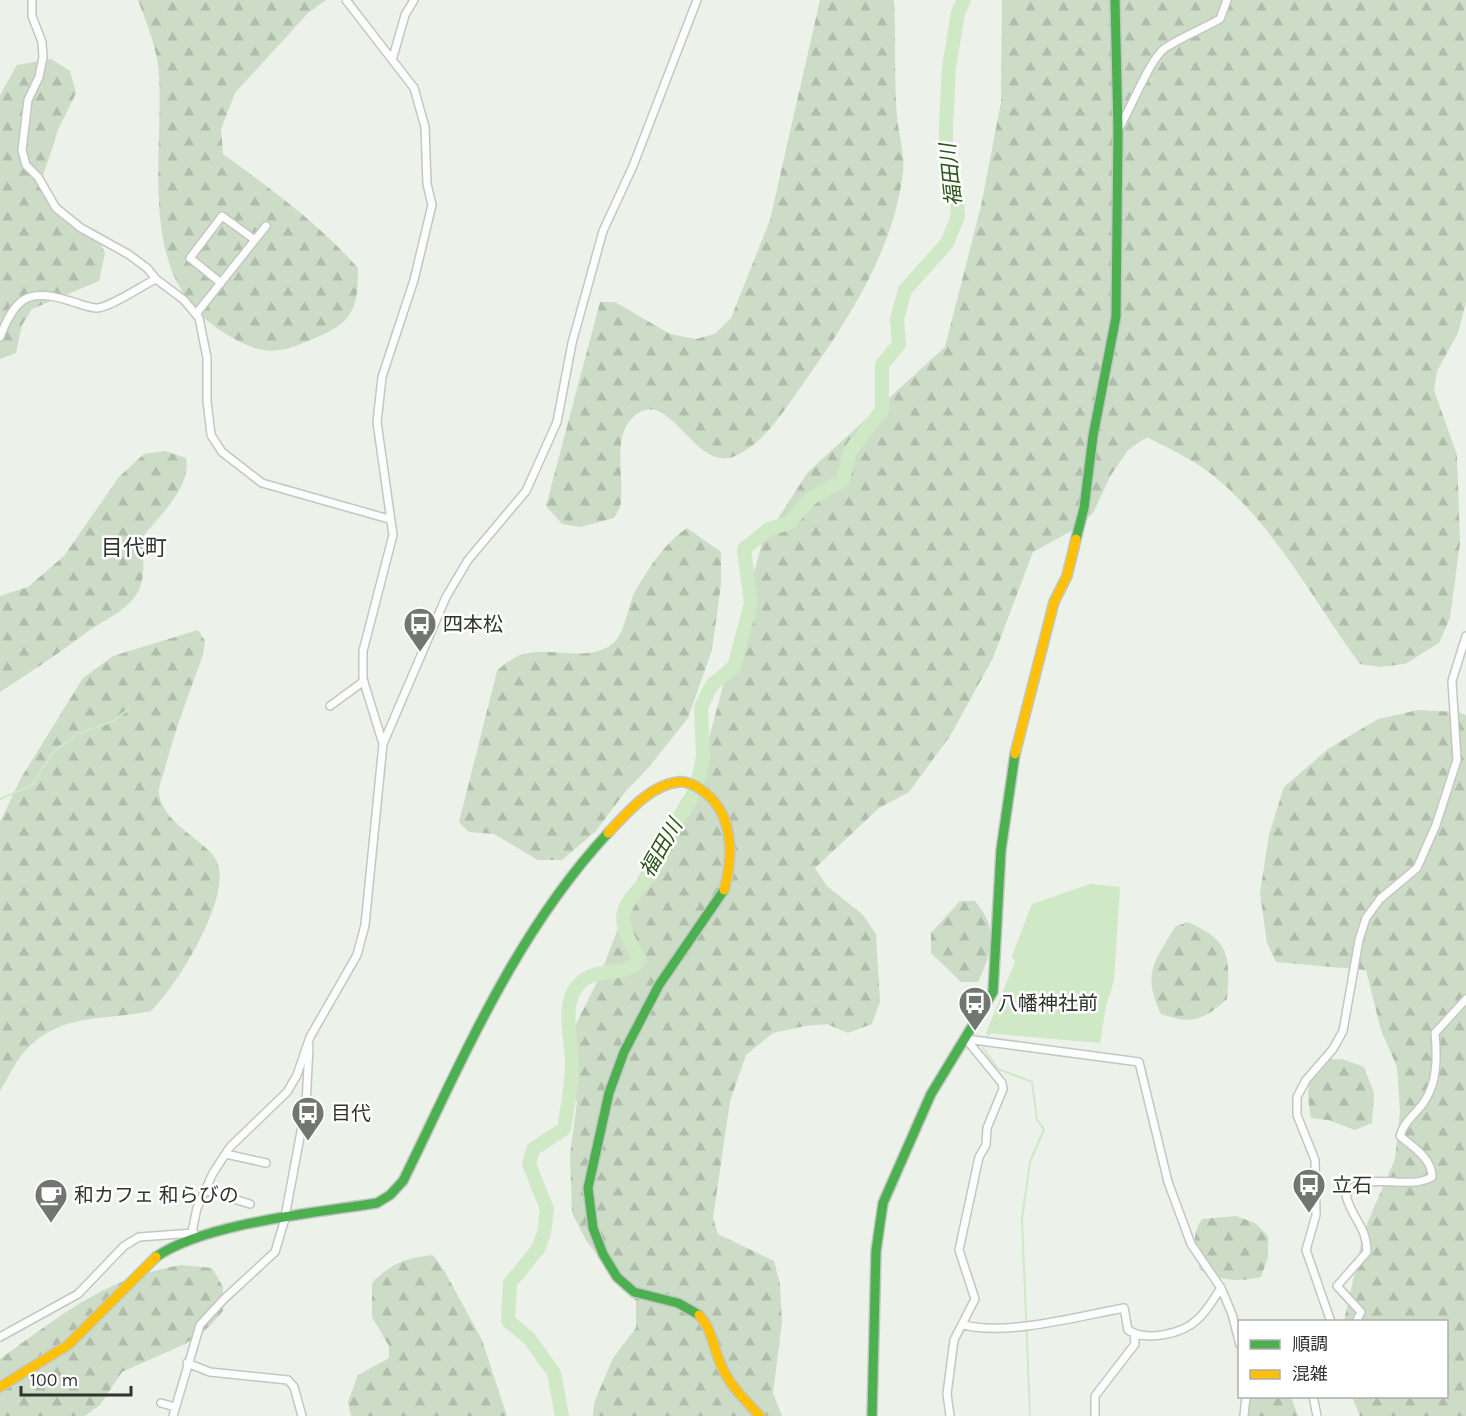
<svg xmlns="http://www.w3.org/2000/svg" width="1466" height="1416" font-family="Karla,'Noto Sans JP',sans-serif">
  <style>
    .forest { fill: url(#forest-firs) }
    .water { fill: #cfe8c6 }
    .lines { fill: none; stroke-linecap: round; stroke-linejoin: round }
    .stream { stroke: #cfe8c6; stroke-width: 2 }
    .river { stroke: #cfe8c6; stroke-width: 14 }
    .street-casing { stroke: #c3c7c2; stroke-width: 10 }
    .fast-casing { stroke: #c3c7c2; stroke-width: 12 }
    .slow-casing { stroke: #c3c7c2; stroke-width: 12 }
    .street { stroke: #fcfdfc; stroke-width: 7 }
    .fast { stroke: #4caf50; stroke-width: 9 }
    .slow { stroke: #ffc107; stroke-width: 9 }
    .labels { text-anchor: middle; stroke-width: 5; stroke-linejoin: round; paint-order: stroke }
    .poi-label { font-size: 20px; fill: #30342f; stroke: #fff; text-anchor: start }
    .water-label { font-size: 21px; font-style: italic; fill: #2b5417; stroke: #fff }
    .quarter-label { font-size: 22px; fill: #30342f; stroke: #fff }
  </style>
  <defs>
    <pattern id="forest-firs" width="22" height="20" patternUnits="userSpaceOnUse" patternTransform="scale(1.5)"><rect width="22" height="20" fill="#cddcc7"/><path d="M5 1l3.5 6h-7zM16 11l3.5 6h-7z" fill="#b0bdab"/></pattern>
  </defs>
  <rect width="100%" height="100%" fill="#ecf1ea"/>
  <!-- forest -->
  <path class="forest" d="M138,0H326L308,13L235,93L221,129L223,154C271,189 318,223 358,268C358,300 356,320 324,334C280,354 266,359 223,332C135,278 164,161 159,74C157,47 147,24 138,0Z
    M820,0H894C896,39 894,79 897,118C899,136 905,155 903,172C894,251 847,321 803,384C784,410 765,443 735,456C697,473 672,394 640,412C610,429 624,474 621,501C621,507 617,513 614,518L580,527L562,524L546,506L600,302H615L670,334L696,339L715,334L731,318L770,220Z
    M1002,0H1466V302L1458,333L1437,371L1434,390L1457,455L1460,543L1450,618L1439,643L1405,664L1380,667L1360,664C1315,603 1279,533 1221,482C1200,463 1172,450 1147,437L1128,450L1111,475L1093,513L1075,529L1033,552L993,658L950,736L909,792L879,808L815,868L827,886L862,914L876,934L880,1002L872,1024L848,1033L827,1024L805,1026L773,1033L746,1055L730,1101L713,1218L718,1234L774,1261L780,1284L782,1322L773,1393L782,1416H593L594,1403L613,1358L636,1328V1301L587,1242L572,1213L570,1154L577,1102L568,1079L571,1034L599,978L635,884L661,833L700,771L762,543L808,472L945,347L981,206L1001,102Z
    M51,59L70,71L76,93L58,130L43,176L52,198L96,235L105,253L99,281L32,309L22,325L16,353L0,359V95L17,65Z
    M165,451L186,458C192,487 159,516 142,538C143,554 146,578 138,592C126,612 105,619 87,632C58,654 31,672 0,692V596L28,587L64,556L119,477L144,454Z
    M687,528L721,552V584L712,650L688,718L649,767L625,792L596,831L562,860H538L494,834L469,832L459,822L497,671C533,634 568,665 606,648C627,639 626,605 637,588C650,566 666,542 687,528Z
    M198,630L205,641L203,655C189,694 174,732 164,772C162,778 158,788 159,794C163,821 196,836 213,855C240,887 177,986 151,1011C105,1021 60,1012 25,1051C15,1062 8,1078 0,1091V822L21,778L83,678L113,656Z
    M1418,710L1457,712L1466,715V1416H1360L1352,1397L1446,1396V1322L1344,1321L1364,1231L1395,1159L1400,1111L1397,1067L1381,1030L1366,970L1276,962L1267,943L1260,893L1269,835L1284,787L1328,749L1378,719Z
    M960,901H975C999,929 993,950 978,982H961L931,953V933Z
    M1187,922C1231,940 1230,957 1227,999C1204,1020 1191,1025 1161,1014C1142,973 1154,963 1175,927Z
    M1342,1059L1364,1067L1374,1093L1372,1123L1355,1130L1328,1120L1311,1118C1307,1092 1305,1081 1322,1060Z
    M1236,1216L1255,1223L1268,1236V1257L1261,1277C1238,1282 1221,1281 1200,1270C1196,1252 1190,1235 1202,1219Z
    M433,1255L445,1272L482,1340L507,1416H351L348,1402L358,1375L389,1358V1346L372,1317V1283C391,1263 406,1258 433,1255Z
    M181,1265L212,1268L223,1287V1311L209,1327L185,1344L122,1372L100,1405L85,1416H0V1359C63,1314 103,1279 181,1265Z
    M1243,1397H1291L1298,1416H1243Z"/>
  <!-- water -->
  <path class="water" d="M1090,884L1120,887L1114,981L1106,1006L1100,1043L986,1033L1015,962L1012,956L1032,904Z"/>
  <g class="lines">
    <!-- stream -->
    <path class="stream" d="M0,799L32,785L54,751L78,734L113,721L130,708
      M987,1036L992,1032
      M983,1048L998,1069L1032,1082L1037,1120L1044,1129L1030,1162L1022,1218L1030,1416"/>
    <!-- river -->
    <path class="river" d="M562,1416L554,1373L529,1338L508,1321L510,1283L538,1249L544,1233L547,1209L529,1164L533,1149L564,1129C567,1108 572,1086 572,1065C572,1037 558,997 585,979C601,968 628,976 640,960C604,903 633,906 659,861C663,854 663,842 665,833L674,826L690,801L698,781L703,757L701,707L712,685L734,667L751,603L744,549L769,529L789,523L810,499L843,480L850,451L882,410V365L899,344L897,319L905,290L947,243L958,216L957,201L946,158V126L949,67L958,13L964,0"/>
    <!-- street casing -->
    <g class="street-casing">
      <path id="street" d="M32,0V16L42,42L43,57L39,77L28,100L22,150L26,165L38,177L56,208L81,228L128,254L147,268L156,279L184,300L199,318L207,358V401L211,435L222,452L262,483L389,519
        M346,0L414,88L425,127L427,184L432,205L414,280L382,377L377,422L393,535L363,651V679L383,744
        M393,57L405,15L414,0
        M1118,130C1131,109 1149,60 1165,48C1182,37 1202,29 1220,19L1227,0
        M221,283L190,258L222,216L255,240
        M196,314L266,226
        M0,337C15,298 28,287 70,301C78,303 89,308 97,308C109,308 143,285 156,279
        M330,706L364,681
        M966,1039L1139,1062L1168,1182L1191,1244L1221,1288L1232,1314L1240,1345
        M226,1154L266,1163
        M205,1190L250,1204
        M192,1232L197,1208L213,1173L230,1147L287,1092L297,1075L310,1037L357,955L365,925L383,744L446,597L468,560L526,491L557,422L572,343L603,231L633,166L697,0
        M1331,1322L1306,1250L1316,1215L1315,1160L1297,1115V1097L1306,1080L1333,1049L1343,1031L1359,940L1366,918L1380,899L1417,868L1436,825L1457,760L1452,681L1466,636
        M1356,1322L1361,1312L1337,1286L1367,1252C1367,1226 1351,1218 1346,1195C1364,1168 1405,1192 1432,1177C1432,1158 1413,1147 1400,1136C1404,1121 1416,1114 1424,1102C1438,1082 1437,1055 1435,1033L1466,999
        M964,1325C1007,1336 1080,1316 1124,1308L1128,1330C1146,1342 1183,1334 1198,1319C1207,1311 1214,1298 1221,1288
        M0,1337L78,1294L124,1246L139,1237L194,1233
        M187,1363L210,1372L288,1380L294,1387L302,1416
        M1313,1396L1317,1416
        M161,1403L175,1407
        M173,1416L200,1325L224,1299L275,1252L284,1222L306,1105L309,1046
        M950,1416L947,1394L954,1340L975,1299L959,1250L979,1157L986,1145L987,1128L1003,1089L1002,1083L966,1039
        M1095,1416V1396L1135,1344L1134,1334
        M1244,1416L1246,1396"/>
    </g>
    <!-- fast casing -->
    <g class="fast-casing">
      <path id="fast" d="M1076,539L1084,508L1093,436L1116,317L1118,130L1115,0
        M156,1257C205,1223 315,1213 377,1203L390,1195L403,1181C462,1061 515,933 608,833
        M699,1315L678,1303L634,1292L617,1277L603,1254L593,1228L588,1188L609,1093L624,1052L659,985L724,890
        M872,1416L876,1251L883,1203L931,1094L993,992L1001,850L1015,754"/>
    </g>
    <!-- slow casing -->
    <g class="slow-casing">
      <path id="slow" d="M1015,754L1054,602L1067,576L1076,539
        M608,833C627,813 650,785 678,782C685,781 695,785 700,789C734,811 734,855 724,890
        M699,1315C713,1330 713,1349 722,1367C730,1386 746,1401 760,1416
        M0,1387L68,1345L156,1257"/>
    </g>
    <!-- street -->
    <use href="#street" class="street"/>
    <!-- fast -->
    <use href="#fast" class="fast"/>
    <!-- slow -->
    <use href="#slow" class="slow"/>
  </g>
  <!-- icons -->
  <defs>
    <g id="bus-pin" transform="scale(1.725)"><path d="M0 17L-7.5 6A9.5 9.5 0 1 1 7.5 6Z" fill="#727670" stroke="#fff"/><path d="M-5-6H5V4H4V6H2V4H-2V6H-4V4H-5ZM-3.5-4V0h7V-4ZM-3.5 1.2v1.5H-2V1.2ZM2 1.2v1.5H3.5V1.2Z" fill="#fff"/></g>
    <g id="cafe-pin" transform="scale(1.725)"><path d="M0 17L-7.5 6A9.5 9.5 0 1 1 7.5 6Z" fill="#727670" stroke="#fff"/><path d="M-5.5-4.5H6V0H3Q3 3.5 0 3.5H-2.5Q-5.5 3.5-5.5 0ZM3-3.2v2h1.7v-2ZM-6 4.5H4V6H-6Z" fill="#fff"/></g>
  </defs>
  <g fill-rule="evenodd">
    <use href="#bus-pin" x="420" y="624"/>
    <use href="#bus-pin" x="975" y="1003"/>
    <use href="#bus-pin" x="308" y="1113"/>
    <use href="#bus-pin" x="1309" y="1185"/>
    <use href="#cafe-pin" x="51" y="1195"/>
  </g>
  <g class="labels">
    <!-- poi labels -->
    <g class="poi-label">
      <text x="443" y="631">四本松</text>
      <text x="998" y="1010">八幡神社前</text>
      <text x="331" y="1120">目代</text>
      <text x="1332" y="1192">立石</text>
      <text x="74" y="1202">和カフェ 和らびの</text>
    </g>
    <!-- water labels -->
    <g class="water-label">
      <text transform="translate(951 175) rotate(-96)" y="7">福田川</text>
      <text transform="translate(661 848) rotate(-60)" y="7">福田川</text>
    </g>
    <!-- quarter labels -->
    <g class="quarter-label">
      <text x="134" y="555">目代町</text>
    </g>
  </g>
  <!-- legend -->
  <rect x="1238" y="1320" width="210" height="78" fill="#ffffff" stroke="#acaeac" stroke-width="1.5"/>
  <rect x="1250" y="1340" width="30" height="9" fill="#4caf50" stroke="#acaeac" stroke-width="1.5"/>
  <text x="1292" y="1350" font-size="18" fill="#30342f">順調</text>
  <rect x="1250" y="1370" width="30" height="9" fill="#ffc107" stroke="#acaeac" stroke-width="1.5"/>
  <text x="1292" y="1380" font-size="18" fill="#30342f">混雑</text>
  <!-- scale -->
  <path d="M21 1386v9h110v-9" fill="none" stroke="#30342f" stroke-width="3"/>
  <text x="30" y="1386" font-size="18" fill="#30342f" stroke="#ffffff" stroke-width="4.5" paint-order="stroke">100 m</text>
</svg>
